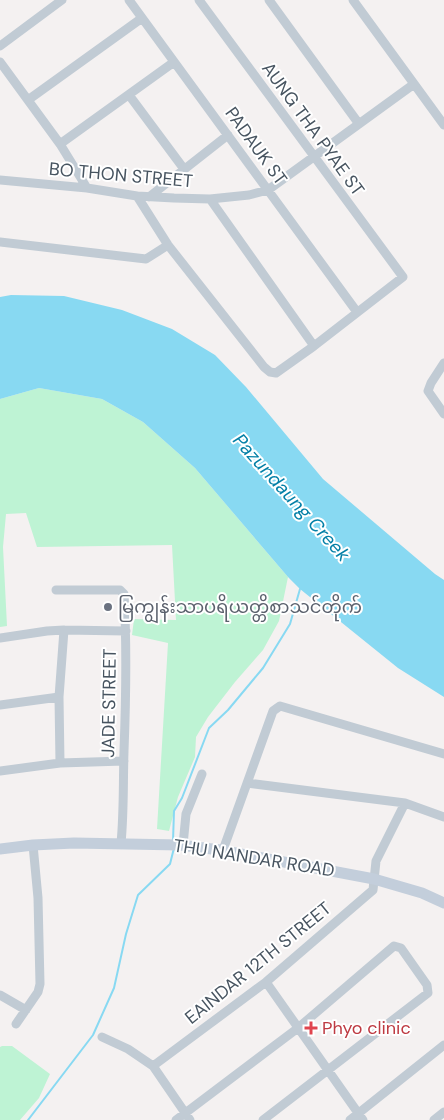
<svg xmlns="http://www.w3.org/2000/svg" width="444" height="1120" font-family="'DM Sans','Noto Sans Myanmar',sans-serif">
  <style>
    .green { fill: #bef3d4 }
    .water { fill: #88d9f2 }
    .lines { fill: none; stroke-linecap: round; stroke-linejoin: round }
    .stream { stroke: #88d9f2; stroke-width: 2 }
    .street { stroke: #c1cbd4; stroke-width: 9 }
    .secondary { stroke: #c3cedb; stroke-width: 11 }
    .worship-dot { fill: #6b7280; stroke: #fff; stroke-width: 2 }
    .health-dot { fill: #e0444e; stroke: #fff; stroke-width: 2 }
    .labels { text-anchor: middle; stroke-width: 4; stroke-linejoin: round; paint-order: stroke }
    .street-label { font-size: 18px; fill: #475460; stroke: #fff }
    .worship-label { font-size: 18px; fill: #5b616d; stroke: #fff; text-anchor: start }
    .health-label { font-size: 18px; fill: #be3a42; stroke: #fff; text-anchor: start }
    .water-label { font-size: 19px; font-style: italic; fill: #0480a7; stroke: #fff }
  </style>
  <rect width="100%" height="100%" fill="#f4f1f1"/>
  <!-- green -->
  <path class="green" d="M39,388L102,399L143,422L195,468L288,577L279,621L263,650L235,682L208,717L196,737L195,757L178,797L169,831L157,829L168,643L132,635L134,619L176,620L172,545L37,547L26,513L6,514L3,547L7,626L0,627V399Z
    M2,1046H12L50,1074L39,1098L20,1120H0V1047Z"/>
  <!-- water -->
  <path class="water" d="M11,295L64,296L122,310L172,329L215,355L246,387L323,479L435,574L444,580V697L398,668L300,589L288,577L195,468L143,422L102,399L39,388L0,399V297Z"/>
  <g class="lines">
    <!-- stream -->
    <path class="stream" d="M173,841L174,811L182,798L209,728L228,710L263,668L290,624L300,589
      M28,1120L93,1035L114,988L126,934L138,895L170,864L174,848"/>
    <!-- street -->
    <path class="street" d="M129,0L357,312
      M269,0L359,124
      M353,0L444,125
      M0,46L62,0
      M0,62L60,144L87,188
      M129,95L184,169
      M28,100L142,18
      M60,144L174,62
      M0,180L87,188L137,196L174,198L210,199L249,195L268,190L414,84
      M137,196L168,245L264,367L270,372L276,373L314,346L403,277L199,0
      M149,197L228,135
      M210,199L314,346
      M0,242L146,259L168,245
      M444,363L431,383L428,391L444,414
      M56,590H120L124,594C127,646 126,698 124,751C123,782 124,812 121,843
      M0,638L47,631L64,630L126,631
      M0,705L59,697
      M60,763L59,697L64,630
      M0,771L60,763L124,761
      M247,783L405,803L444,817
      M183,845L186,814L202,774
      M223,850L273,711L280,706L444,754
      M266,982L363,1120
      M0,995L26,1010
      M16,1024L38,992L40,984L38,898L33,845
      M102,1037L128,1049L153,1066L190,1120
      M153,1066L266,982L373,890L376,861L405,803
      M176,1120L298,1028L394,946L401,948L427,985L428,993L263,1120
      M350,1120L444,1045
      M434,1120L444,1112"/>
    <!-- secondary -->
    <path class="secondary" d="M0,849L33,845L74,843L180,845L220,850L374,879L422,893L444,903"/>
  </g>
  <!-- markers -->
  <circle class="worship-dot" cx="108" cy="607" r="5"/>
  <path class="health-dot" d="M308.5 1020.5h5v5h5v5h-5v5h-5v-5h-5v-5h5z"/>
  <g class="labels">
    <!-- street labels -->
    <g class="street-label">
      <text transform="translate(313 129) rotate(54)" y="6">AUNG THA PYAE ST</text>
      <text transform="translate(256 146) rotate(54)" y="6">PADAUK ST</text>
      <text transform="translate(121 175) rotate(5)" y="6">BO THON STREET</text>
      <text transform="translate(109 703) rotate(-89)" y="6">JADE STREET</text>
      <text transform="translate(254 858) rotate(9)" y="6">THU NANDAR ROAD</text>
      <text transform="translate(258 963) rotate(-39)" y="6">EAINDAR 12TH STREET</text>
    </g>
    <!-- worship labels -->
    <g class="worship-label">
      <text x="118" y="613">မြကျွန်းသာပရိယတ္တိစာသင်တိုက်</text>
    </g>
    <!-- health labels -->
    <g class="health-label">
      <text x="322" y="1034">Phyo clinic</text>
    </g>
    <!-- water labels -->
    <g class="water-label">
      <text transform="translate(292 497) rotate(48)" y="7">Pazundaung Creek</text>
    </g>
  </g>
</svg>
